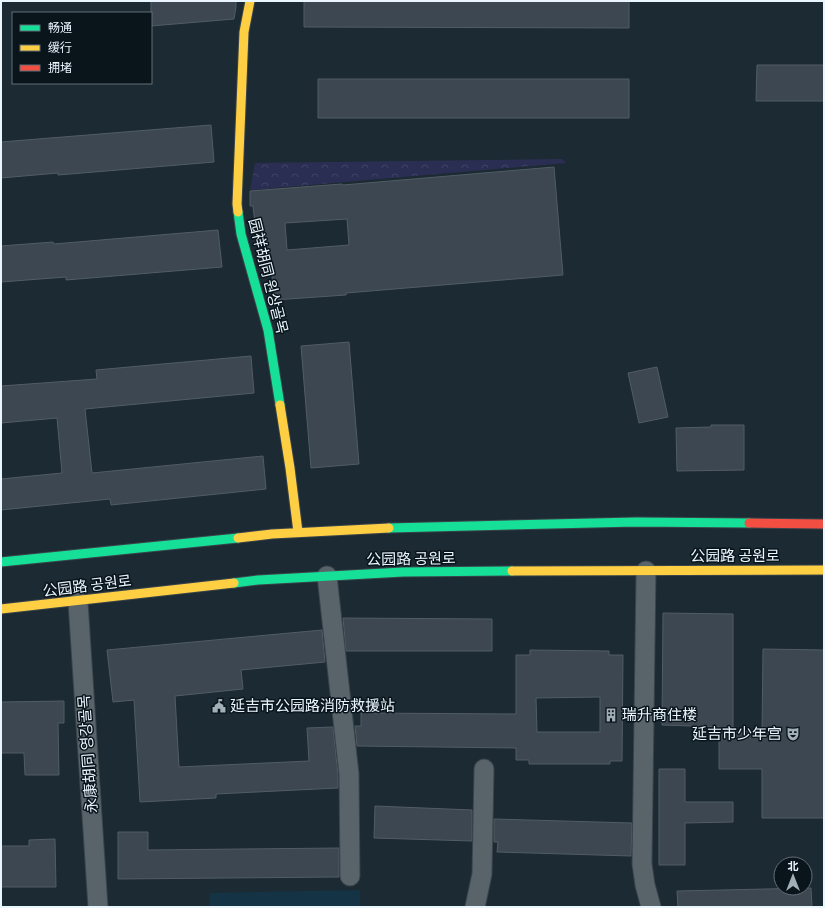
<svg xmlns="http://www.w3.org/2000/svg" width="825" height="908" font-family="'PT Sans Narrow','Noto Sans SC','Noto Sans KR',sans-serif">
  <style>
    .built { fill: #143445 }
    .forest { fill: url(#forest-crowns) }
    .building { fill: #3c4752; stroke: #525c65; fill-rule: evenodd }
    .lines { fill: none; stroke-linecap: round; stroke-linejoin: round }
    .street-casing { stroke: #3a444b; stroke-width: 21 }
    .fast-casing { stroke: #3a444b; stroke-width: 11 }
    .slow-casing { stroke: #3a444b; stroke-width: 11 }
    .jam-casing { stroke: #3a444b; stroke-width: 11 }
    .street { stroke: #58646a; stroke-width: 19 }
    .fast { stroke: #16e098; stroke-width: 9 }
    .slow { stroke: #ffcf43; stroke-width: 9 }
    .jam { stroke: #f24e42; stroke-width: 9 }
    .labels { text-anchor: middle; stroke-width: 3; stroke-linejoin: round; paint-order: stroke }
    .street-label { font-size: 15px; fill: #eaf6fe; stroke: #09141b }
    .poi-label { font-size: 15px; fill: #eaf6fe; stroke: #09141b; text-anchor: start }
  </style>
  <defs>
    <pattern id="forest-crowns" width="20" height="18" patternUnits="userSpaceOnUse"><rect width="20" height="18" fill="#2b2e53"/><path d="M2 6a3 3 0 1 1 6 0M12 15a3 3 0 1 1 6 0" fill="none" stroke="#404364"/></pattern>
  </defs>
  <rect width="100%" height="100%" fill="#1c2a33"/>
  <!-- built -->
  <path class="built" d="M360,890V907H209L210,893Z"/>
  <!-- forest -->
  <path class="forest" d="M562,159L566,163L250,190L255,163Z"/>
  <!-- building -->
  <path class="building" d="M151,1H236V7L234,19L151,26Z
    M304,1H629V28L304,27Z
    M757,65H824V101H756Z
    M318,79H629V118H318Z
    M211,125L214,162L58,175V173L1,178V142Z
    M554,167L563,275L346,293V295L274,300L271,263L265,264L262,223H255L253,206H250V191L342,184L343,185ZM347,219L349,245L287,250L285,223Z
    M218,230L222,267L66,280V277L1,282V246L53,242L54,244Z
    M349,342L359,464L311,468L301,346Z
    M251,356L254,393L85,409L92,473L263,456L266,489L111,505L110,499L1,510V479L62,473L57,418L1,423V386L97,379L96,370Z
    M657,367L668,417L639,423L628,373Z
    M711,425H744V470L677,471L676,428L711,427Z
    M663,613L733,614V731H762L763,649L824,650V818H762V769H719V727L662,725Z
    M343,618L492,619V651H346Z
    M322,630L325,662L241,670L243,689L175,696L179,767L309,761L307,728L333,727L338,775V788L216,794V798L140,802L134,700L113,702L107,650Z
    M530,650L609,651V655H623L622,761H610V764H529V760H516V748L357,746L355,726H361V713L516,714V655H530ZM600,697V732H537L536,698Z
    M64,701V723H58L59,775H25L24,753H1V702Z
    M659,769H685V802H733V822L685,823V865H659Z
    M375,806L472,810V841L374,838Z
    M494,819L632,823L631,856L497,852L498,842H494Z
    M118,832H148V850L339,848V877L118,879Z
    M55,839L56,887H1V846H29V840Z
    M811,888L812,907H678L677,891Z"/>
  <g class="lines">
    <!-- street casing -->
    <g class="street-casing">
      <path id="street" d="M646,571L642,864L645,885L651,907
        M327,576L349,774L350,876
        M78,602L98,907
        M475,907L482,874L484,769"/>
    </g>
    <!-- fast casing -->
    <g class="fast-casing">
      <path id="fast" d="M238,212L241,234L268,330L280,405
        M389,528L636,522L749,523
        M1,562L238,538
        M234,583L258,580L403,572L512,571"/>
    </g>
    <!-- slow casing -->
    <g class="slow-casing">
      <path id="slow" d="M238,212L237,204L244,32L250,1
        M280,405L290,468L298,532
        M238,538L272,534L389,528
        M512,571L824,570
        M1,609L234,583"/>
    </g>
    <!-- jam casing -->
    <g class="jam-casing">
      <path id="jam" d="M749,523L824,524"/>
    </g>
    <!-- street -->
    <use href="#street" class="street"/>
    <!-- fast -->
    <use href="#fast" class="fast"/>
    <!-- slow -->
    <use href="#slow" class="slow"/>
    <!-- jam -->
    <use href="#jam" class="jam"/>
  </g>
  <!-- icons -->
  <defs>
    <g id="civic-bare" transform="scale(1.08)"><path d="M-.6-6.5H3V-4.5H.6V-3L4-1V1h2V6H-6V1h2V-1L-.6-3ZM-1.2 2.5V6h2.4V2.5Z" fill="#a2afb7" stroke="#09141b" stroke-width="2.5" paint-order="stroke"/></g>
    <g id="building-bare" transform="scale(1.08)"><path d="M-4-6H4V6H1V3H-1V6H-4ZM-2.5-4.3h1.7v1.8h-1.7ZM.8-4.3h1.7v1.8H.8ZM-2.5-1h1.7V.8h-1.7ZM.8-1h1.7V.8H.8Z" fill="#a2afb7" stroke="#09141b" stroke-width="2.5" paint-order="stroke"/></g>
    <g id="theatre-bare" transform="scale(1.08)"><path d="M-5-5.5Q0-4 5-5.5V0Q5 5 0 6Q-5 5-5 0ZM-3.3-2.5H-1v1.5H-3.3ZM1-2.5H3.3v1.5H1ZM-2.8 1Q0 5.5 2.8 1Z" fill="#a2afb7" stroke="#09141b" stroke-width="2.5" paint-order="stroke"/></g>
  </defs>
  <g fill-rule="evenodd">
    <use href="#civic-bare" x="219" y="706"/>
    <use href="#building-bare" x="611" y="715"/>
    <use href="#theatre-bare" x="793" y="734"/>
  </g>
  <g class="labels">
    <!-- street labels -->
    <g class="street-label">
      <text transform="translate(268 276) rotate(76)" y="5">园祥胡同 원상골목</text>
      <text x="735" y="561">公园路 공원로</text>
      <text transform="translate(411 559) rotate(-1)" y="5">公园路 공원로</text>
      <text transform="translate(87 586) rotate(-7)" y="5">公园路 공원로</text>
      <text transform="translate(88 754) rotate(-94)" y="5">永康胡同 영강골목</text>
    </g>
    <!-- poi labels -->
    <g class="poi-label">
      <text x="230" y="711">延吉市公园路消防救援站</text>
      <text x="622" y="720">瑞升商住楼</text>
      <text x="782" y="739" text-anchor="end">延吉市少年宫</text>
    </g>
  </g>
  <!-- border -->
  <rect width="825" height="908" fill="none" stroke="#eaf6fe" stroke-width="4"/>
  <!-- legend -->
  <rect x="12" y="12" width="140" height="72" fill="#09141b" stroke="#636e76"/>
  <rect x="20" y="25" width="20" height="6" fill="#16e098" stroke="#636e76"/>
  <text x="48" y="32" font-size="12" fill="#eaf6fe">畅通</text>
  <rect x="20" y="45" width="20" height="6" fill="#ffcf43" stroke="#636e76"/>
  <text x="48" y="52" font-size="12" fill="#eaf6fe">缓行</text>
  <rect x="20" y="65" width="20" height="6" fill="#f24e42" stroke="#636e76"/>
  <text x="48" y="72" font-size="12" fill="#eaf6fe">拥堵</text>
  <!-- north arrow -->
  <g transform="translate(793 876)"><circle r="19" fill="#09141b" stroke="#636e76"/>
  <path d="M0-3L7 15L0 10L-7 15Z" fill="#a2afb7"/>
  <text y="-6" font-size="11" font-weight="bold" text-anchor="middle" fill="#eaf6fe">北</text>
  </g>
</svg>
